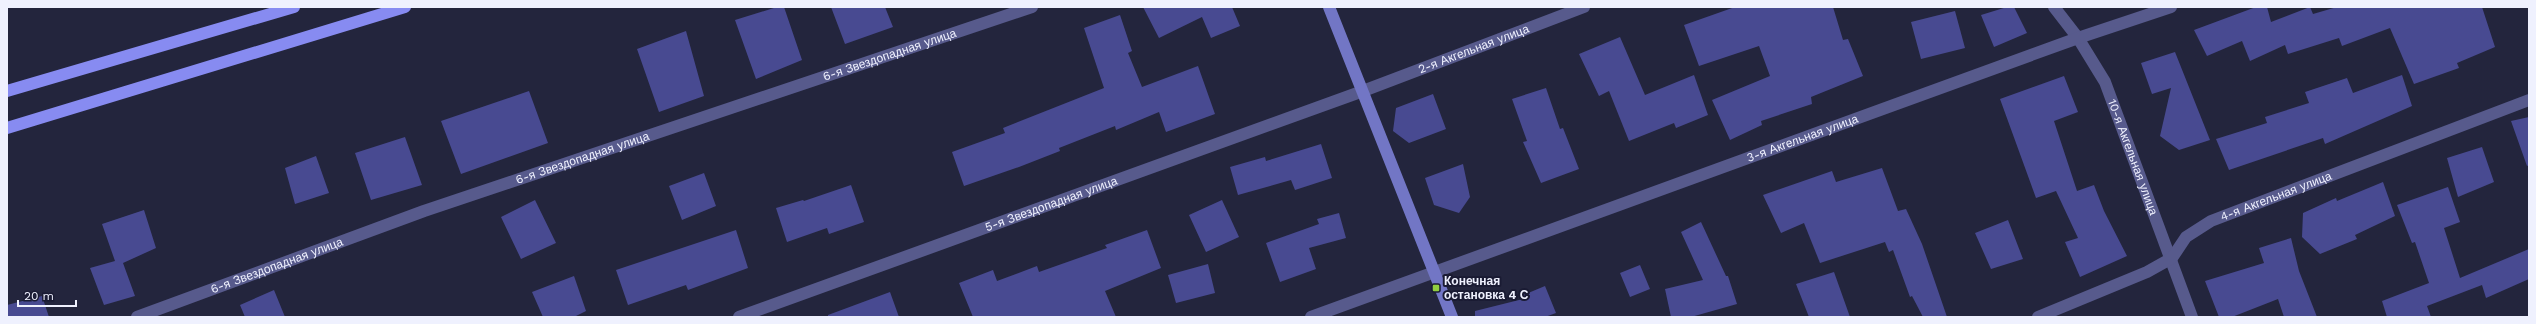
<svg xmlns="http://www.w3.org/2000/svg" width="2536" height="324" font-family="'Work Sans',sans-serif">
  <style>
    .building { fill: #484a91 }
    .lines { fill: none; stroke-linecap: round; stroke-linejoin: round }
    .street { stroke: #575a8c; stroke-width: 12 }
    .secondary { stroke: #7276c5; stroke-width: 12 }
    .primary { stroke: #878bf1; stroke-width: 12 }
    .poi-dot { fill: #91cd40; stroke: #1a1b33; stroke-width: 1.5 }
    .labels { text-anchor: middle; stroke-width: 4; stroke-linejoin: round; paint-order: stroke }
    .street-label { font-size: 12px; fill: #eff1fe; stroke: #1a1b33 }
    .poi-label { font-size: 12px; font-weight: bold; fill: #eff1fe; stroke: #1a1b33; text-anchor: start }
  </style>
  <rect width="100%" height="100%" fill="#23253d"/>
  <!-- building -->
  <path class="building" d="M777,7H784L802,60L756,79L735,20Z
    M831,7H885L893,27L845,44Z
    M1143,7H1232L1240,26L1211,38L1202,17L1159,38Z
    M1735,7H1833L1843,40L1848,39L1863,76L1811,97L1812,104L1761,121L1762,125L1730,140L1712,100L1770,76L1759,46L1699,66L1684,25Z
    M2007,7H2014L2027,33L1994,47L1981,15Z
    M2256,7H2267L2271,22L2310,7L2313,14L2337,7H2482L2495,47L2457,63L2459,68L2414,84L2390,28L2342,46L2339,38L2288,54L2285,45L2250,61L2242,41L2207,56L2194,30Z
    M1955,11L1965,48L1921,59L1911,22Z
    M1120,15L1132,51L1128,53L1142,87L1198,66L1215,114L1166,132L1159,112L1116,130L1115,126L1059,148L1060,151L1019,167L964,186L952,152L1005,133L1003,128L1104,88L1084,28Z
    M686,31L704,96L659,112L637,49Z
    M1620,37L1645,95L1694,75L1708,115L1676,128L1674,123L1629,141L1609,91L1599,96L1579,54Z
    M2175,52L2210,140L2179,150L2160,136L2171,88L2152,94L2141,63Z
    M2402,75L2412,106L2325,144L2323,138L2229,170L2216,139L2267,123L2265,117L2309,103L2305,92L2347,78L2353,93Z
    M2064,76L2078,112L2054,121L2077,191L2094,185L2104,211L2127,256L2080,277L2065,242L2078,238L2056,191L2036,198L2000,99Z
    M1546,88L1560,129L1563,128L1579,169L1541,183L1523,142L1527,141L1512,99Z
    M529,91L548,143L461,174L441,121Z
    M1433,94L1446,129L1409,143L1393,131L1396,108Z
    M2529,117V165L2527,166L2511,121Z
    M405,137L422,185L371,200L355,153Z
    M1321,144L1332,178L1295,190L1291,180L1238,195L1230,167L1265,157L1266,161Z
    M2482,147L2494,182L2458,197L2447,158Z
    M316,156L329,193L295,204L285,168Z
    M1463,164L1470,197L1459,213L1434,205L1425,178Z
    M1882,168L1898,211L1906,209L1922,244L1947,317H1923L1912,296L1910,297L1893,250L1889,252L1885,242L1820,263L1804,223L1781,233L1763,195L1832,171L1836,182Z
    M704,173L716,206L682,220L669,186Z
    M2383,182L2395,216L2355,235L2357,239L2320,254L2302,237L2303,213L2336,198L2337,201Z
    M851,185L864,222L829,234L827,228L787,242L776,208L803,200L804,201Z
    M2448,187L2460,222L2444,228L2460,278L2529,249V279L2486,298L2482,285L2427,306L2431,317H2387L2382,301L2429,283L2415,242L2412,243L2397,205Z
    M535,200L556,243L521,259L501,217Z
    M1222,200L1239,237L1206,252L1189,215Z
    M144,210L156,248L123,263L135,296L104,305L90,268L115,261L102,224Z
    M1339,213L1346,238L1309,248L1316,269L1280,282L1266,243L1319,224L1317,219Z
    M2008,220L2023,259L1991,269L1975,233Z
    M1701,222L1726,276H1728L1737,304L1691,317H1671L1665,289L1703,280L1681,232Z
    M736,230L748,268L688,290L686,285L628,305L616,270Z
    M1147,230L1161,268L1105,291L1116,317H973L959,283L993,270L997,281L1037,266L1039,272L1107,248L1105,245Z
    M2291,238L2299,271L2317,317H2284L2278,299L2232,317H2219L2205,281L2264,263L2259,248Z
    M1208,264L1215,293L1176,303L1168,275Z
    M1640,265L1650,289L1630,297L1620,273Z
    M1834,272L1850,317H1809L1796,284Z
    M574,276L586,311L574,317H543L532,292Z
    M1545,286L1556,313L1545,317H1475V311L1523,299L1521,296Z
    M274,290L285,317H245L240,305Z
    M890,292L899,317H828V315Z
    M42,296L49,317H7V305Z"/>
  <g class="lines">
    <!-- street -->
    <g class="street">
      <path id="s1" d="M2054,7L2078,38L2105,82L2192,317"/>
      <path id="s2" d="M137,317L424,211L1032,7"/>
      <path id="s3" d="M739,317L1363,91L1584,7"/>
      <path id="s4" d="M1311,317L2078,38L2171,7"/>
      <path id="s5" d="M2038,317L2147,272L2172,258L2186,237L2211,221L2529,100"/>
    </g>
    <!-- secondary -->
    <path class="secondary" d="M1329,7L1452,317"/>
    <!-- primary -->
    <path class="primary" d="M7,91L294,7
      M7,128L405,7"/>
  </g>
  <!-- markers -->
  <rect class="poi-dot" x="1432" y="284" width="8" height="8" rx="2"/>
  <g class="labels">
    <!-- street labels -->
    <g class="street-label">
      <text dy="4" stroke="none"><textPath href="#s3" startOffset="782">2-я Акгельная улица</textPath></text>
      <text dy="4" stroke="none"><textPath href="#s2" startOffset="797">6-я Звездопадная улица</textPath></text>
      <text dy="4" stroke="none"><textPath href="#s4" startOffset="523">3-я Акгельная улица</textPath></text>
      <text dy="4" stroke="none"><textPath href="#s1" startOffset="171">10-я Акгельная улица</textPath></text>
      <text dy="4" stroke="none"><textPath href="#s2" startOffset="473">6-я Звездопадная улица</textPath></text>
      <text dy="4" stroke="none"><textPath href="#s5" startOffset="271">4-я Акгельная улица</textPath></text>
      <text dy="4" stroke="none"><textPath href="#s3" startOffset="332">5-я Звездопадная улица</textPath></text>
      <text dy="4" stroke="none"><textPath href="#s2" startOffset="149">6-я Звездопадная улица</textPath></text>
    </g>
    <!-- poi labels -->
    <g class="poi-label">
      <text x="1444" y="285">Конечная<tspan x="1444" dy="14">остановка 4 С</tspan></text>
    </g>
  </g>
  <!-- border -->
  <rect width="2536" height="324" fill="none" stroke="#eff1fe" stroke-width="16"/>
  <!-- scale -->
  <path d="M18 300v6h58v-6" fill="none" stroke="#eff1fe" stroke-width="2"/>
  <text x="24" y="300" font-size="12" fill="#eff1fe" stroke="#1a1b33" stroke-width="3" paint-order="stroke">20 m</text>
</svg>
